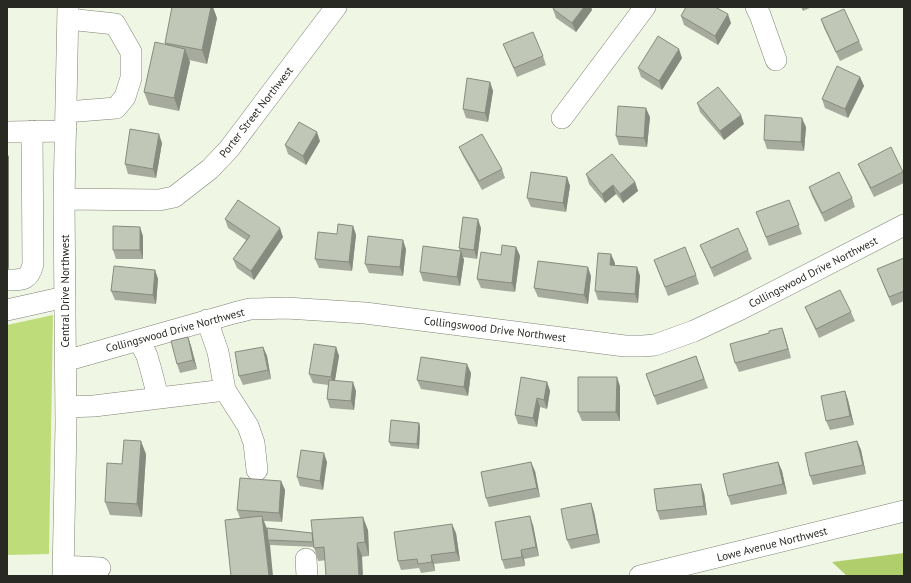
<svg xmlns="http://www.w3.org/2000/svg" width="911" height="583" font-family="'PT Sans',sans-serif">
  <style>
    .green { fill: #bfdc7b }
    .forest { fill: #b1ce6d }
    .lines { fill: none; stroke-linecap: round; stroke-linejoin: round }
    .minor-casing { stroke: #7d8373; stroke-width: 22 }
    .minor { stroke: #fff; stroke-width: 21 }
    .wall { fill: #a6ab9d }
    .shaded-wall { fill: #878b7f }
    .building { fill: #c1c7b6; stroke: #878b7f }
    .labels { text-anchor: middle; stroke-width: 3; stroke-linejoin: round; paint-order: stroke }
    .street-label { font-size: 11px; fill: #272922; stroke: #fff }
  </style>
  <rect width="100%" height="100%" fill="#f0f6e4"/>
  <!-- green -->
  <path class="green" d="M53,315L49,554L7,555V325Z"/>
  <!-- forest -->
  <path class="forest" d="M904,553V576H847L832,562Z"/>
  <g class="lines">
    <!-- minor casing -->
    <g class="minor-casing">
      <path id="minor" d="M756,7L760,15L776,60
        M66,112L116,108L125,97L131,78V52L115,24L68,19
        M562,118L645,7
        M7,132L66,131
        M64,199L159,200L174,197L210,169L229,149L336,7
        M7,280C22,280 29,281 33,264L32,131
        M7,310L65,297
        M207,320L218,352L225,390
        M139,340L147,356L151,370L158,397
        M65,361L234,313L250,309L286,308L365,313L625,346H643L655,345L694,331L741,309L904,225
        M66,407L94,406L225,390L248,426L254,443L257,470
        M306,559L307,576
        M63,566L100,568
        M63,576L66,424L64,199L68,7
        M640,576L904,511"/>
    </g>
    <!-- minor -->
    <use href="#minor" class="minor"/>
  </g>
  <!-- wall -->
  <path class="wall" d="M554,7H591L592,10L576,32L556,18L553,9Z
    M801,7H812L803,11Z
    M681,16L731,23L718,45L684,25Z
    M217,18L207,64L189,60L190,62L179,111L149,105L144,92L165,44V43Z
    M821,19L859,41L863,50L840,61L824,28Z
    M503,44L543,56L546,65L517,77Z
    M682,58L662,90L641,77L638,68Z
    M860,77L864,86L848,118L825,108L822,99Z
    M490,82L493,91L488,122L466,118L463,109Z
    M697,103L744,124L724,140L700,112Z
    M650,117L647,147L619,145L616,136Z
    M806,127L804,151L767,149L764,140Z
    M320,141L306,165L288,154L285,145Z
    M162,143L156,178L128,174L125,164Z
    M459,147L502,169L505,178L482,190L463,156Z
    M7,153L9,157V270H7Z
    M858,164L903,172L904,175V183L874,197L862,173Z
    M586,174L635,182L638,191L623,203L616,194L605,203L589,184Z
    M567,177L570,186L566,212L531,207L527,198Z
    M809,187L852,198L855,207L825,222L812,196Z
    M789,200L802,234L769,246L756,212Z
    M225,219L283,237L254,280L237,268L233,259L246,240L228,228Z
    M353,226L356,235L352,271L319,268L315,259L337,234Z
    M481,228L477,259L463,257L464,260L460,286L423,281L420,272L460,251L459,248Z
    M143,236V259H116L113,250Z
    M700,245L748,250L752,259L714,277L704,254Z
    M516,247L520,256L515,292L481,288L477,279L501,255Z
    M406,249L403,276L369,273L365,264Z
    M904,258V301L892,306L877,269Z
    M654,260L696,275L699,284L668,296Z
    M615,263L614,265L637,267L640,276L638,303L598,300L595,291Z
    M155,270L158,279L156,304L115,300L111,291Z
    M591,276L588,304L538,297L534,288Z
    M805,307L851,312L855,321L819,338L809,316Z
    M782,328L785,337L791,358L739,372L735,363L769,333Z
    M188,337L191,346L197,369L180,373L177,364Z
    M263,347L267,356L271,379L243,385L239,376Z
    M336,347L339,356L335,380L356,391L354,410L330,408L327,399L328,385L313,383L309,374Z
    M696,356L708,388L657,405L646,374Z
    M471,373L468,396L421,389L417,380Z
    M547,382L550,391L547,409L540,407L537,427L518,424L515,415Z
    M620,386V421H582L578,412Z
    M845,391L848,400L854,425L830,430L826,421Z
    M419,423L420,427L419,449L391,446L389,442Z
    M857,441L861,450L866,474L813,485L810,476Z
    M146,454L142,517L110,515L105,502L122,464Z
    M327,462L323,490L300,486L297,477Z
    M778,462L782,471L787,494L731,505L728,496Z
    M535,471L540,497L489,507L486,498Z
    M281,481L285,490L282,522L264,521L267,528L312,533L368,530L369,556L318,561L314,547L270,545L240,518L237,510Z
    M704,493L707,515L660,520L657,511Z
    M591,503L594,512L600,543L571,549L567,540Z
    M533,525L539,556L524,559L525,566L505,569L502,560Z
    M456,533L460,561L434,564L435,571L421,573L419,568L401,570L398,561Z"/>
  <!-- shaded-wall -->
  <path class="shaded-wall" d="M211,7H213L217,18L207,64L202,50Z
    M584,7H591L592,10L576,32L572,23Z
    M728,14L731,23L718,45L715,36Z
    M185,49L190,62L179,111L174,98Z
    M679,49L682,58L662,90L659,81Z
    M860,77L864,86L848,118L845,109Z
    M490,82L493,91L488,122L485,113Z
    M646,108L650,117L647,147L644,138Z
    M741,115L744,124L724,140L720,131Z
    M802,118L806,127L804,151L801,142Z
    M317,132L320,141L306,165L303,156Z
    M159,134L162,143L156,178L153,169Z
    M7,153L9,157V270L7,263Z
    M567,177L570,186L566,212L563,203Z
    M635,182L638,191L623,203L620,194Z
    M613,185L616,194L605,203L602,194Z
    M478,219L481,228L477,259L474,250Z
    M353,226L356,235L352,271L349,262Z
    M140,227L143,236V259L140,250Z
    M280,228L283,237L254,280L251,271Z
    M403,240L406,249L403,276L400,267Z
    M516,247L520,256L515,292L512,283Z
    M461,251L464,260L460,286L457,277Z
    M611,254L615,263L614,274L610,265Z
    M588,267L591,276L588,304L584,295Z
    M637,267L640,276L638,303L635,294Z
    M155,270L158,279L156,304L153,295Z
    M782,328L785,337L791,358L788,349Z
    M188,337L191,346L197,369L193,360Z
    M263,347L267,356L271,379L268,370Z
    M336,347L339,356L334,386L331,377Z
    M467,364L471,373L468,396L464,387Z
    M617,377L620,386V421L616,412Z
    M353,382L356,391L354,410L351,401Z
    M547,382L550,391L547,409L544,400Z
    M845,391L848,400L854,425L850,416Z
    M537,398L540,407L537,427L533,418Z
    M419,423L420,427L419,449L417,444Z
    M141,441L146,454L142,517L137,504Z
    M857,441L861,450L866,474L863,465Z
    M324,453L327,462L323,490L320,481Z
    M531,462L535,471L540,497L537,488Z
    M778,462L782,471L787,494L783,484Z
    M281,481L285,490L282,522L279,513Z
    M701,484L704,493L707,515L704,506Z
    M591,503L594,512L600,543L597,534Z
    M262,516L268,533V540L270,545L273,576H269Z
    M530,516L533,525L539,556L536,547Z
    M363,517L368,530L369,556L365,542Z
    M452,524L456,533L460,561L456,552Z
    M357,543L362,556L363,576H359Z
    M521,550L524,559L525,566L522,557Z
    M431,555L434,564L435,571L432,562Z"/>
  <!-- building -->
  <path class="building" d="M172,7H211L202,50L165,43Z
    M554,7H584L572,23L553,9Z
    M686,7H715L728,14L715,36L681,16Z
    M844,9L859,41L836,52L821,19Z
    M533,32L543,56L514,68L503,44Z
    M658,36L679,49L659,81L638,68Z
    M155,42L185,49L174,98L144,92Z
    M837,66L860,77L845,109L822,99Z
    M467,78L490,82L485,113L463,109Z
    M718,87L741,115L720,131L697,103Z
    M618,106L646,108L644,138L616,136Z
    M765,115L802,118L801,142L764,140Z
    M299,122L317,132L303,156L285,145Z
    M130,129L159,134L153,169L125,164Z
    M482,134L502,169L479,181L459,147Z
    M891,147L903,172L871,188L858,164Z
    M612,154L635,182L620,194L613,185L602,194L586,174Z
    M531,172L567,177L563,203L527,198Z
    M839,172L852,198L822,213L809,187Z
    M238,200L280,228L251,271L233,259L250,236L225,219Z
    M789,200L799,225L766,237L756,212Z
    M463,217L478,219L474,250L459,248Z
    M338,224L353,226L349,262L315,259L318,232L337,234Z
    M113,226L140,227V250H113Z
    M738,228L748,250L711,268L700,245Z
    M368,236L403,240L400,267L365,264Z
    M502,245L516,247L512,283L477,279L481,252L501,255Z
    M423,246L461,251L457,277L420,272Z
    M685,247L696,275L665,287L654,260Z
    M598,253L611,254L610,265L637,267L635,294L595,291Z
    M904,258V291L889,297L877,269Z
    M538,261L588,267L584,295L534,288Z
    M114,266L155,270L153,295L111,291Z
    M840,290L851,312L816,329L805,307Z
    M782,328L788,349L735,363L730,344L769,333V331Z
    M188,337L193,360L177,364L171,341Z
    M314,344L336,347L331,377L309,374Z
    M263,347L268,370L239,376L235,352Z
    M696,356L704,379L654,396L646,374Z
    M421,357L467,364L464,387L417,380Z
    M521,377L547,382L544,400L537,398L533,418L515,415Z
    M578,377H617L616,412H578Z
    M329,380L353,382L351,401L327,399Z
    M845,391L850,416L826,421L821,396Z
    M391,420L419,423L417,444L389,442Z
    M124,440L141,441L137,504L105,502L107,463L122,464Z
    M857,441L863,465L810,476L805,453Z
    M301,450L324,453L320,481L297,477Z
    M531,462L537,488L486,498L481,472Z
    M778,462L783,484L728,496L723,474Z
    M240,478L281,481L279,513L237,510Z
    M701,484L704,506L657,511L654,489Z
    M591,503L597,534L567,540L561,509Z
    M262,516L269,576H231L225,520Z
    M530,516L536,547L521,550L522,557L502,560L495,522Z
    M363,517L365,542L357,543L359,576H326L324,547L314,548L311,520Z
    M452,524L456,552L431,555L432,562L418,564L417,559L398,561L394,532Z
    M267,528L312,533L313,542L268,540Z"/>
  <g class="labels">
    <!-- street labels -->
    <g class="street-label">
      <text transform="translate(256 112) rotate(-52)" y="4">Porter Street Northwest</text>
      <text transform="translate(813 272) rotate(-27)" y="4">Collingswood Drive Northwest</text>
      <text transform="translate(65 291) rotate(-90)" y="4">Central Drive Northwest</text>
      <text transform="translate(495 329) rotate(7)" y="4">Collingswood Drive Northwest</text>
      <text transform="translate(175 330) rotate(-15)" y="4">Collingswood Drive Northwest</text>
      <text transform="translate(772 544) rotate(-14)" y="4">Lowe Avenue Northwest</text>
    </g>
  </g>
  <!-- border -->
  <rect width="911" height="583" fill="none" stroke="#272922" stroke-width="16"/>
</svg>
